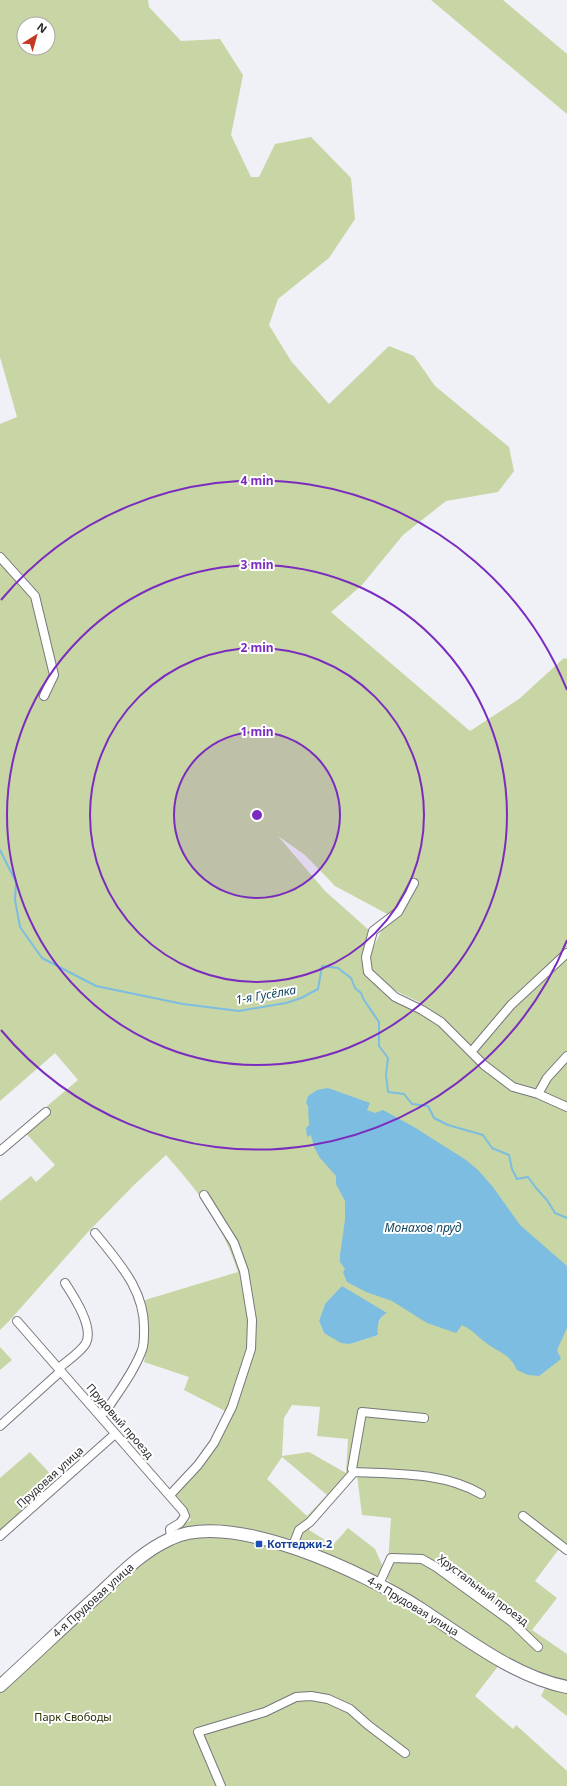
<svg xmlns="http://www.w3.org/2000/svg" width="567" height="1786" font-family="'Noto Sans',sans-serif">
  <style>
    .green { fill: #c8d5a4; fill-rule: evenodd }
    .water { fill: #7cbde1 }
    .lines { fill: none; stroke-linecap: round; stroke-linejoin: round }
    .stream { stroke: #7cbde1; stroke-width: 2 }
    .street-casing { stroke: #76777c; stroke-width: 10 }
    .secondary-casing { stroke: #76777c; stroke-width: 14 }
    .street { stroke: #fff; stroke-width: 8 }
    .secondary { stroke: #fff; stroke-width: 12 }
    .ring { fill: none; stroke: #7b2cbf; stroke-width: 2 }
    .transit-dot { fill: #1a4fb4; stroke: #fff; stroke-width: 1.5 }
    .labels { text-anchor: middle; stroke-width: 4; stroke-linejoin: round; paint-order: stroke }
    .street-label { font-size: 11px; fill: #28292b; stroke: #fff }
    .transit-label { font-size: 11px; font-weight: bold; fill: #164399; stroke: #fff; text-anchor: start }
    .park-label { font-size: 11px; fill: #262f00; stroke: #fff }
    .water-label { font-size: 12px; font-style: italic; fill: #134760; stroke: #fff }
    .centre { fill: #7b2cbf; stroke: #fff; stroke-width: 2 }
    .ring-label { font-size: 12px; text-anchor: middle; font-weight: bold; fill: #7b2cbf; stroke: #fff; stroke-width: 4; stroke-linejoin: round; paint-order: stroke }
  </style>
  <rect width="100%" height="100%" fill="#f0f1f7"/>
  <!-- green -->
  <path class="green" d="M0,0H148L149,7L181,41L220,39L243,75L231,135L251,177H259L275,144L311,137L351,178L355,219L329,258L278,299L269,325L291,361L329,404L389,346L414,356L435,386L509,447L514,471L498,492L446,501L403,535L362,585L331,612L470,731L519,699L564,658L567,659V1555L559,1549L535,1581L557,1598L532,1630L567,1654V1681L529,1669L503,1657L392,1584L387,1579L391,1518L362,1515L357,1475L354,1476L313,1524L309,1530L333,1545L348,1528L375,1549L383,1567L381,1574L376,1577L297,1543V1532L287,1541C249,1530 222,1522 182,1528V1525L191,1520L176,1495V1487C197,1462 212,1440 227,1412L184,1390L189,1377L144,1362C149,1341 149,1321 145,1300L238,1272C229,1246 218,1221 201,1198C191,1183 178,1169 166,1155L134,1185L88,1232L10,1320L0,1330V1201L31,1176L36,1182L55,1165L21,1128L78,1080L55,1053L0,1101V424L17,417L0,357ZM24,24H48V48H24ZM278,836L305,855L335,886L389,915C386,924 370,951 370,958C369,982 403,994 421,1003L414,1009L365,972L361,958L370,931L325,891ZM325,1304L386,1313L382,1316L377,1326L378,1335L350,1344L324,1333L319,1321ZM292,1405L320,1407L317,1436L348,1439L346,1473L309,1452L282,1456L284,1418ZM282,1457L327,1495L307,1516L267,1479Z
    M431,0H503L567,54V114Z
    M0,1347L12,1360L0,1370Z
    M30,1452L57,1481L0,1531V1478Z
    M213,1535L285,1549L379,1588L499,1665L475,1696L513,1729L516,1725L567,1771V1786H0V1690L126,1573L172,1542Z
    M546,1686L567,1691V1716L541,1696Z"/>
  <!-- water -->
  <path class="water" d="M328,1088L370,1103L367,1110L375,1113L383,1110L414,1127L466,1160L478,1170L493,1187L520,1225L567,1266V1328L557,1350L561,1359L539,1376L528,1375L517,1370C509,1352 498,1353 485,1342C477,1336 471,1329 462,1325L456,1333L427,1323L392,1301L366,1292L347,1282L343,1272L345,1269L340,1262V1255L345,1220V1201L336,1184V1176L320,1158L314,1147L311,1135L307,1137L306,1128L309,1125L308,1106L306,1103L308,1096L317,1090Z
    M342,1286L387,1313C378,1317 377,1326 378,1335L350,1344L341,1343L324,1333L319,1321L325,1304Z"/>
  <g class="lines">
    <!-- stream -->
    <path class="stream" d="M0,850L16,882L15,900L20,927L42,958L96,986L183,1004L239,1011L286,1003L301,998L318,989L322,966L338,968L351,978L355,988L361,993L364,1000L379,1022V1046L388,1058L386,1075L388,1092L404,1094L412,1104L428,1106L434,1118L448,1125L483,1135L492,1148L509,1155L512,1169L517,1179L528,1177L536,1188L547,1200L555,1213L567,1218"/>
    <!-- street casing -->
    <g class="street-casing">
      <path id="street" d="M0,557L35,596L54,675L44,696
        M414,883L398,912L373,931L366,957L368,972L395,997L422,1010L441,1022L484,1065L513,1087L538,1094L567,1107
        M472,1051L511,1005L567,953
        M538,1094L547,1078L567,1056
        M0,1151L46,1112
        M95,1233C119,1263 146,1291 144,1332C144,1338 144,1345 142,1350C134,1372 118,1392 106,1411L100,1416
        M17,1321L183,1511L185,1516L180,1523L170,1529L171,1538
        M59,1368C67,1361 81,1352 86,1343C94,1327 74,1297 65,1283
        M0,1426L61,1371
        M354,1472C397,1474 443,1472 481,1494
        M354,1472L352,1469L362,1412L424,1418
        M170,1495L198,1465L214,1443L232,1407L251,1349L252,1320L244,1271L234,1243L204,1195
        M523,1516L567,1550
        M0,1536L115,1434
        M292,1548L299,1530L310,1522L354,1472
        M379,1584L391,1558L422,1559L436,1567L512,1622L538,1647
        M221,1786L198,1732L265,1712L296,1697L311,1696L328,1699L350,1709L368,1725L405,1753"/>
    </g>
    <!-- secondary casing -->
    <g class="secondary-casing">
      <path id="secondary" d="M0,1686C32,1657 63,1627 95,1598C118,1577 141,1552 170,1539C233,1509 367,1574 421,1609C465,1638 515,1677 567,1687"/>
    </g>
    <!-- street -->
    <use href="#street" class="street"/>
    <!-- secondary -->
    <use href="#secondary" class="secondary"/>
  </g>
  <!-- distance rings -->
  <circle cx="257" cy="815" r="83" fill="#7b2cbf" fill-opacity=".12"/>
  <g class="ring">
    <circle cx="257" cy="815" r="83"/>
    <circle cx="257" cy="815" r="167"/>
    <circle cx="257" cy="815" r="250"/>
    <path d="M567 940A334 334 0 0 1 1 1030M1 600A334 334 0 0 1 567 690"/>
  </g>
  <!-- markers -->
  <rect class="transit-dot" x="255" y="1540" width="8" height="8" rx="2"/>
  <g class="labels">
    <!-- street labels -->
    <g class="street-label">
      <text transform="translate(120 1421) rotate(49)" y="4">Прудовый проезд</text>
      <text transform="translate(50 1477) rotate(-42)" y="4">Прудовая улица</text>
      <text transform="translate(483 1590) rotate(37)" y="4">Хрустальный проезд</text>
      <text transform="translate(93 1600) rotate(-42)" y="4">4-я Прудовая улица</text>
      <text transform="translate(413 1606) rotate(31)" y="4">4-я Прудовая улица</text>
    </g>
    <!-- transit labels -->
    <g class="transit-label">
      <text x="267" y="1548">Коттеджи-2</text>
    </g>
    <!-- park labels -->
    <g class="park-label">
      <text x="73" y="1721">Парк Свободы</text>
    </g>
    <!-- water labels -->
    <g class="water-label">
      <text transform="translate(266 995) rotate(-10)" y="4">1-я Гусёлка</text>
      <text x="423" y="1232">Монахов пруд</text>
    </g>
  </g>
  <circle cx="257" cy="815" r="6" class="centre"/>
  <g class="ring-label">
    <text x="257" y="485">4 min</text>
    <text x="257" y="569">3 min</text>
    <text x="257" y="652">2 min</text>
    <text x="257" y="736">1 min</text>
  </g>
  <!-- north arrow -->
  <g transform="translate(36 36) rotate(37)"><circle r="19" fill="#ffffff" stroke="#a9a9aa"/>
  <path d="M0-3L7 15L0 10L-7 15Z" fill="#c53924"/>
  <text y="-6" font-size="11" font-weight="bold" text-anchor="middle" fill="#28292b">N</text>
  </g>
</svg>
